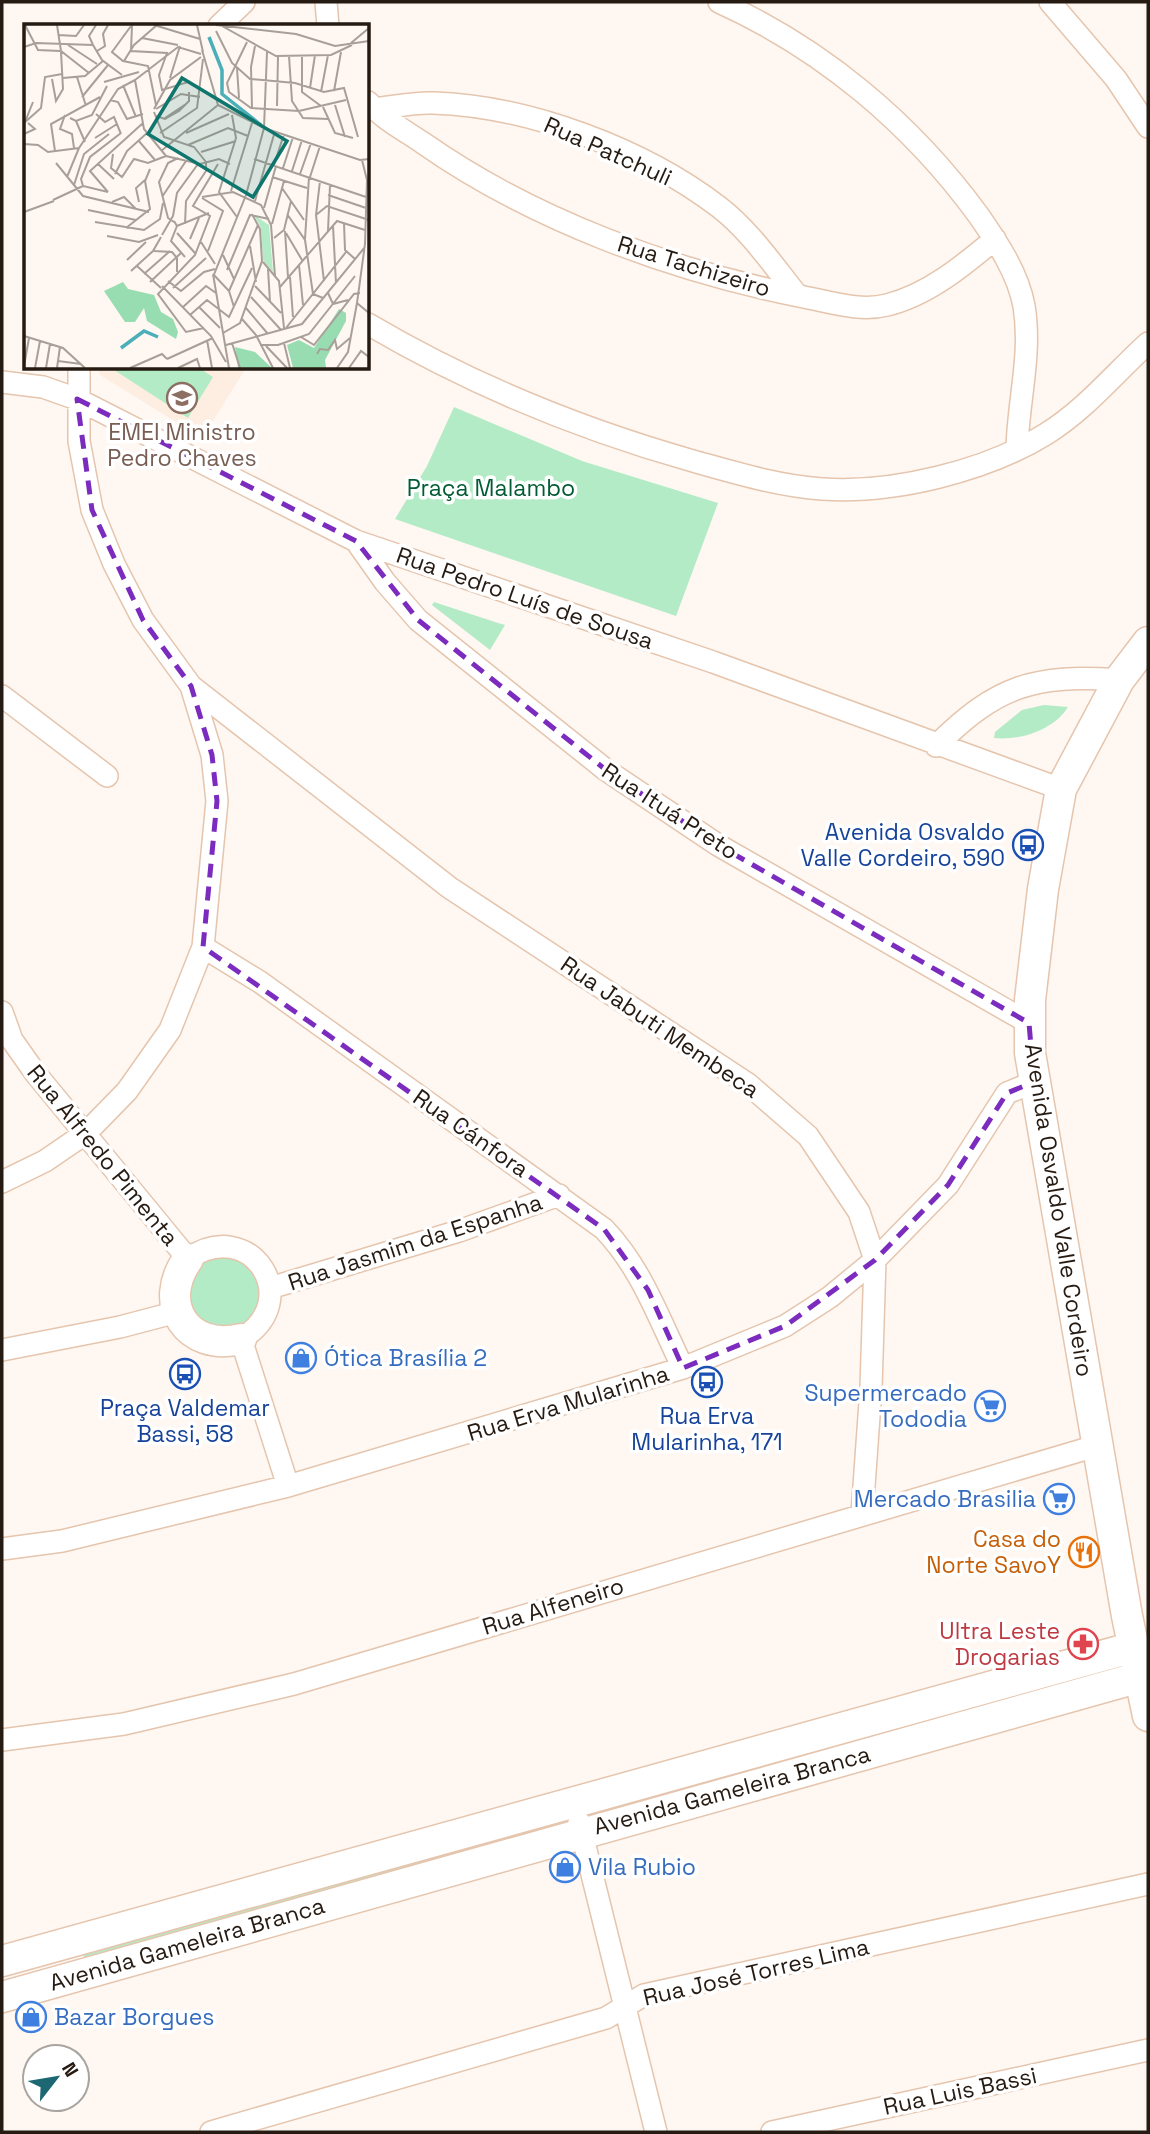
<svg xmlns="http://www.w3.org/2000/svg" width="1150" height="2134" font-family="'Space Grotesk',sans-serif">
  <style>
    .built { fill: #feeee2 }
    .green { fill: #b3ebc6 }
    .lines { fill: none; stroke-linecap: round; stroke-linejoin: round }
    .street-casing { stroke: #e5c5ad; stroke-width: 24 }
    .secondary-casing { stroke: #e5c5ad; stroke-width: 33 }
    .street { stroke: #fff; stroke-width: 21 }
    .secondary { stroke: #fff; stroke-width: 30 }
    .marked { fill: none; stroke: #7b2cbf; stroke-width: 5; stroke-dasharray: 14 9; stroke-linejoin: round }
    .labels { text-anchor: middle; stroke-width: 7; stroke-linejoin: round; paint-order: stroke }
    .street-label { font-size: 23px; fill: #261b12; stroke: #fff }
    .education-label { font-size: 23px; fill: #785e54; stroke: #fff }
    .park-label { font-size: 23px; fill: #035b33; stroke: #fff }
    .transit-label { font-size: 23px; fill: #164399; stroke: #fff }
    .shop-label { font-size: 23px; fill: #366cbe; stroke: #fff; text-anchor: start }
    .food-label { font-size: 23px; fill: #c56008; stroke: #fff; text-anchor: end }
    .health-label { font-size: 23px; fill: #be3a42; stroke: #fff; text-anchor: end }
    .inset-river { fill: none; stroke: #4aafb9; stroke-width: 3.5 }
    .inset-road { fill: none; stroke: #a89f98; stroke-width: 2 }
    .view { fill: #0f766e; fill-opacity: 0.15; stroke: #0f766e; stroke-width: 3.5 }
    .inset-edge { fill: none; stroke: #261b12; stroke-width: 3.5 }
  </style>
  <rect width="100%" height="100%" fill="#fef7f2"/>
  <!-- built -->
  <path class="built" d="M98,368H246L202,438L100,375Z"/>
  <!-- green -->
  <path class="green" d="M111,368H199L213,377L188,418Z
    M454,407L582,461L718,503L676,616L395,519L427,466Z
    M434,602L498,623L505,625L490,650L432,605Z
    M1044,705L1068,707C1054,730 1020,741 994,738L995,732L1022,710Z
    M215,1254C250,1259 258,1267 263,1302L238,1333L191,1320L187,1274Z
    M997,1697L999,1704L627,1807L626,1800Z
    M532,1826L533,1834L85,1961L83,1953Z"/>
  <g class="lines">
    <!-- street casing -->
    <g class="street-casing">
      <path id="street" d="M326,2L328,26
        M719,2C823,49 912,124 979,216C997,242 1018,273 1024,306C1032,354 1018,401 1017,449
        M1050,2L1116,79L1148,127
        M219,26L244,2
        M368,102C383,119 404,130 423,143C533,220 672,271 804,297C831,302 860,312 887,305C928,295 964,265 995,239
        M374,109C393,107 414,102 433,103C529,106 643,149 719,207C750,231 773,265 797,295
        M368,324C470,384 580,429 693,461C736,473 778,486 822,489C893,494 986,471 1046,434C1086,409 1114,374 1148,343
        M2,382L43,387L77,399L356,541L713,662L1061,789
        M356,541L385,582L418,620L606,770L718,845L1029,1023
        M191,686L450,888L748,1084L808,1136L859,1212L875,1260L871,1388L862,1514
        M2,696L107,776
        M936,746C997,685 1035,674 1119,680
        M203,947L260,982L604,1229C642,1269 659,1319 683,1368
        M2,1012L12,1040L36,1074L188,1259C250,1215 306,1300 241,1339L288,1486
        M2,1182L45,1161L86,1133L127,1091L170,1030L203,947L217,801L212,755L191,686L143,620L114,564L92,510L79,441V368
        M270,1288L459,1231L559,1195
        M2,1350L120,1327L177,1312
        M2,1549L62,1541L288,1486L683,1368L785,1326L830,1297L875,1260L948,1185L1007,1093L1034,1082
        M2,1740L124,1724L294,1684L1099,1445
        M579,1822L656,2132
        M211,2132L606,2018L644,1995L1148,1884
        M772,2132L1148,2050"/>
    </g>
    <!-- secondary casing -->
    <g class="secondary-casing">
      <path id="secondary" d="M1148,642L1119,680L1061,789L1043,889L1030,1000V1053L1127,1616L1148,1716
        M188,1259C156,1304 187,1352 241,1339
        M2,1961L1134,1647
        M2,1997L1140,1677"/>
    </g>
    <!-- street -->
    <use href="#street" class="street"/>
    <!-- secondary -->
    <use href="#secondary" class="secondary"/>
  </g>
  <!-- marked area -->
  <path class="marked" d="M77,399L356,541L418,620L606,770L718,845L1029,1023L1034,1082L1007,1093L948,1185L875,1260L785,1326L683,1368L648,1290L604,1229L203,947L217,801L212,755L191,686L143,620L92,510Z"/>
  <!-- icons -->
  <defs>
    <g id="school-ring" transform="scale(1.575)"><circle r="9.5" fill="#fff" stroke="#8d6e63" stroke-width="1.5"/><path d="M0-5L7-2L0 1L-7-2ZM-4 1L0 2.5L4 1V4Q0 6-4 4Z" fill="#8d6e63"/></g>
    <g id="bus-ring" transform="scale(1.575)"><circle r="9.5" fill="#fff" stroke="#1a4fb4" stroke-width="1.5"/><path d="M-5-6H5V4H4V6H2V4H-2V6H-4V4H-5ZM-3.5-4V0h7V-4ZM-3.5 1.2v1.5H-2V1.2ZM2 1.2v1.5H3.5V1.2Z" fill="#1a4fb4"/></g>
    <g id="shop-ring" transform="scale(1.575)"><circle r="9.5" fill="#fff" stroke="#3f7fe0" stroke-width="1.5"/><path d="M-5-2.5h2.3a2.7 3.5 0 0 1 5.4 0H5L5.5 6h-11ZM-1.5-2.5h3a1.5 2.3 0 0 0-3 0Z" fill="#3f7fe0"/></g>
    <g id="supermarket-ring" transform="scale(1.575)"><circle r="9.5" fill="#fff" stroke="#3f7fe0" stroke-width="1.5"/><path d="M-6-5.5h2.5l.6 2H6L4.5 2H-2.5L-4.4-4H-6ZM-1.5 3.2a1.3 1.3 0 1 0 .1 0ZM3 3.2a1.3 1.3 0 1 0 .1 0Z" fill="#3f7fe0"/></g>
    <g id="restaurant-ring" transform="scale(1.575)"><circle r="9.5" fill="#fff" stroke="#e8710a" stroke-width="1.5"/><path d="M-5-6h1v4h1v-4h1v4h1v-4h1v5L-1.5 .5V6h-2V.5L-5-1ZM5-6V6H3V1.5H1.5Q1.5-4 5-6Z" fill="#e8710a"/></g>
    <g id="pharmacy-ring" transform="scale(1.575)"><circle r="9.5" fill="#fff" stroke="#e0444e" stroke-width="1.5"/><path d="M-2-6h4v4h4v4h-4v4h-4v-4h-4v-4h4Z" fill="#e0444e"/></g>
  </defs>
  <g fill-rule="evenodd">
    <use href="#school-ring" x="182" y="398"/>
    <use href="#bus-ring" x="1028" y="845"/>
    <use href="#shop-ring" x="301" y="1358"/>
    <use href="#bus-ring" x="185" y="1374"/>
    <use href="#bus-ring" x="707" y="1382"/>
    <use href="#supermarket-ring" x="990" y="1406"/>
    <use href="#supermarket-ring" x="1059" y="1499"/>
    <use href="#restaurant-ring" x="1084" y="1552"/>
    <use href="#pharmacy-ring" x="1083" y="1644"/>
    <use href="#shop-ring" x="565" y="1867"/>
    <use href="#shop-ring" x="31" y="2017"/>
  </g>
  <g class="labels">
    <!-- street labels -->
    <g class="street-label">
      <text transform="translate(608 151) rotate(24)" y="8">Rua Patchuli</text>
      <text transform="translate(694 266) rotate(17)" y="8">Rua Tachizeiro</text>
      <text transform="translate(525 598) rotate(19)" y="8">Rua Pedro Luís de Sousa</text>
      <text transform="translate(670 811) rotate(33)" y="8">Rua Ituá Preto</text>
      <text transform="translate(660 1027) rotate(34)" y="8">Rua Jabuti Membeca</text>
      <text transform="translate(471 1133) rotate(35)" y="8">Rua Cánfora</text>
      <text transform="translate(103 1155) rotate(51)" y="8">Rua Alfredo Pimenta</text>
      <text transform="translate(1059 1210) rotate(81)" y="8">Avenida Osvaldo Valle Cordeiro</text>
      <text transform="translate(415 1242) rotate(-18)" y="8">Rua Jasmim da Espanha</text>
      <text transform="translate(568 1403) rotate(-17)" y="8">Rua Erva Mularinha</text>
      <text transform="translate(553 1606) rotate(-17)" y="8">Rua Alfeneiro</text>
      <text transform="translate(732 1790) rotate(-15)" y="8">Avenida Gameleira Branca</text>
      <text transform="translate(187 1944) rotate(-16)" y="8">Avenida Gameleira Branca</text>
      <text transform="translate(756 1972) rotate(-13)" y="8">Rua José Torres Lima</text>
      <text transform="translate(960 2091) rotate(-12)" y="8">Rua Luis Bassi</text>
    </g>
    <!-- education labels -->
    <g class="education-label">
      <text x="182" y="440">EMEI Ministro<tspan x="182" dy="26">Pedro Chaves</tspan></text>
    </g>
    <!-- park labels -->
    <g class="park-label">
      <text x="491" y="496">Praça Malambo</text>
    </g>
    <!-- transit labels -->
    <g class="transit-label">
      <text x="1005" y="840" text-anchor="end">Avenida Osvaldo<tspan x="1005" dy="26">Valle Cordeiro, 590</tspan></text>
      <text x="185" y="1416">Praça Valdemar<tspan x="185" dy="26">Bassi, 58</tspan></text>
      <text x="707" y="1424">Rua Erva<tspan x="707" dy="26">Mularinha, 171</tspan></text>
    </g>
    <!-- shop labels -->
    <g class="shop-label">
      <text x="324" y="1366">Ótica Brasília 2</text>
      <text x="967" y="1401" text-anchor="end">Supermercado<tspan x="967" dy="26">Tododia</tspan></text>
      <text x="1036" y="1507" text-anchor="end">Mercado Brasilia</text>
      <text x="588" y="1875">Vila Rubio</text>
      <text x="54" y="2025">Bazar Borgues</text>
    </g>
    <!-- food labels -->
    <g class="food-label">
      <text x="1061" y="1547">Casa do<tspan x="1061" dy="26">Norte SavoY</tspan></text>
    </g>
    <!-- health labels -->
    <g class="health-label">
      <text x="1060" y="1639">Ultra Leste<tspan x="1060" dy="26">Drogarias</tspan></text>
    </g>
  </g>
  <!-- overview -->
  <g transform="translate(24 24)">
    <rect width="345" height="345" fill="#fef7f2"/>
    <path d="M230,191L245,201L249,248L239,236L237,204Z" fill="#b3ebc6"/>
    <path d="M99,258L104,265L130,271L137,288L149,295L154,308L152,315L123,297L120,284L111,298H101L80,267ZM315,285L322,289V297L301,336L302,344H269L263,321L275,316L290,324ZM211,323L231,328L248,344H214Z" fill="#97ddb1"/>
    <path class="inset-river" d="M185,13L198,46V70L237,101M97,324L120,307L134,313"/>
    <path class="inset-road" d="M1,1L14,26L36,27M33,1L37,27L65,49M72,1L65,12L69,21L78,36L98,51M108,1L107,27L143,29L135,51L138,66L164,58L175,64M130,1L176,15M173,1L179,28M192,1L272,10L311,22L345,17M107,2L88,28L99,37L124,42L132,81M198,2L252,32L307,31L328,21M192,7L208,39L226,55L271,59L300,68L320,64L334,113M34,11L52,12L60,1M118,14L154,21M223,18L203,59L205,68L227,84L275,87L322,76M327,19L345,4M44,21L73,40M0,23L12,19L69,21M178,26L194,81L240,104L222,171L189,253M73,27L81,22L79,10L84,1M243,28L240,104L336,136L345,135M265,32L268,77L279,94L304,95M278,32V68L297,82M100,37L110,21L133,1M213,44L215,74M53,53L62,82M39,54L61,52L79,37M146,54L156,22M28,55L32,77L39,65L37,28M111,56L120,105L142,132L176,140L195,135L206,140M111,56L154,23L177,30M80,58L115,48M99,61L112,93M286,64L291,31M310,67L317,28M297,68L304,31M58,73L84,41M86,76L94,78L103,95L119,90M311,81L321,113M253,82L254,32M299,83L311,109L329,114M228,84L227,43L231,22M130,85L146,56L177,33M132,85L157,70L176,73M130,88L140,113L170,123L182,138V147L162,177L161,200M72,90L81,98L90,93L97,110M41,91L36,105L48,110L50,124M208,91L212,114L195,168L213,193M132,92L141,95L155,87L165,77V68M46,94L52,97L68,91L83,62M141,94L162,80M52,97L61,118M1,98L9,78M0,99L17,84L21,53L38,50M136,109L173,84L179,35M162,109L205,90M0,110L11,105L4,99M71,114L93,100M114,116L131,136M0,120L14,121L24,128L55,124L94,65L111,56M164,121L204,104L224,112M31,127L27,100L76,73M137,127L194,81M177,128L212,117M89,130L87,144L98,153L110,135L124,139L142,132M230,135L342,173M338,136L343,156L341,220L333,279L345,289M32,139L59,172L125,188M74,140L90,155M250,141L260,110M259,144L269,113M268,147L278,116M91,150L103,127L123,109M276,150L287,119M43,153L55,124M248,153L283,164M286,153L296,122M296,157L292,191L300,257M50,161L60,130L85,110M258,164L280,196M207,167L228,99M84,168L66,147L119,99M84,168L59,162L57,155L66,133L97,109M304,171L342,184M138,173L162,137M178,173L209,168L237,181L247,201L251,252M178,174L199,187L184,227M29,176L59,162M231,177L251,107M88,178L100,173L112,185M115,178L112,164L121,156M240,184L252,142M64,186L112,196M0,188L30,177M263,190L281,216L289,270L299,274M292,191L303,182L345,196M150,197L153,202L185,189M71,198L120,206L136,195L139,179M150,198L144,194L135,158L144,139L154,134M320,199L321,226L331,235M248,200L260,157M153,202L147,217L161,233M309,202L312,259M102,204L126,185L121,157L126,145M261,207L264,253M304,207L306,161M153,209L171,229M262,209L278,236M138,211L149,192L153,169L174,140M83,212L115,218L134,211M250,214L260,206L267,177M166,215L175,194M281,215L285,153M177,218L191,240M226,222L232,258M130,227L148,228L153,234V248M199,231L210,255M103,236L122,218M239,238L255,257L260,304M275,241L279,281M113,242L137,264M244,245L246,278M203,246L226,191L245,195M107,247L129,227L137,213M120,250L146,227M189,250L205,267L210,283M189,250L205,344M266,253L269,293M144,257L157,267L180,248L191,245M126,258L157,229M138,262L187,312L202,338M231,262L257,289M256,263L313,197L341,206M149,264L182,234M205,267L234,201M304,269L309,280L324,276M227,273L257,306M159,283L182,262L192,269M175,283L196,304M222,284L244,310M166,291L183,276L205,293L228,244M218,295L232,311L249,344M180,304L162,308L134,270L171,231L186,192L169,182L194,140M262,304L322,228M199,309L216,299L238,237L236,205L228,190M0,312L39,324L61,344M277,313L290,321L330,270L336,269M183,316L188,344M208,319L216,344M260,319L266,344M202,321L278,300L341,223M236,321H254L285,310L331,252M242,322L263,344M293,330L296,325L304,326L311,316L313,325L326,314M143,335L189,314M34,337L57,340M0,342L5,314M11,344L16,317M22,344L26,320M33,344L36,323M106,344L138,330L143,335M154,344L173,335L176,344M313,344L324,328L333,279M325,344L337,327L345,333"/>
    <path class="view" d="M158,54L263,117L229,173L124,110Z"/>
    <rect width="345" height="345" class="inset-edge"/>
  </g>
  <!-- border -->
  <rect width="1150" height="2134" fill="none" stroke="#261b12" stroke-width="7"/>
  <!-- north arrow -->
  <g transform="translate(56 2078) rotate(59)"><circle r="33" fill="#ffffff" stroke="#a8a4a0" stroke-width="2"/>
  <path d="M0-5L12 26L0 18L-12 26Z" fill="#1d6772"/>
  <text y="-10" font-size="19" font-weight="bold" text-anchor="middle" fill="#261b12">N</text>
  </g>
</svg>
